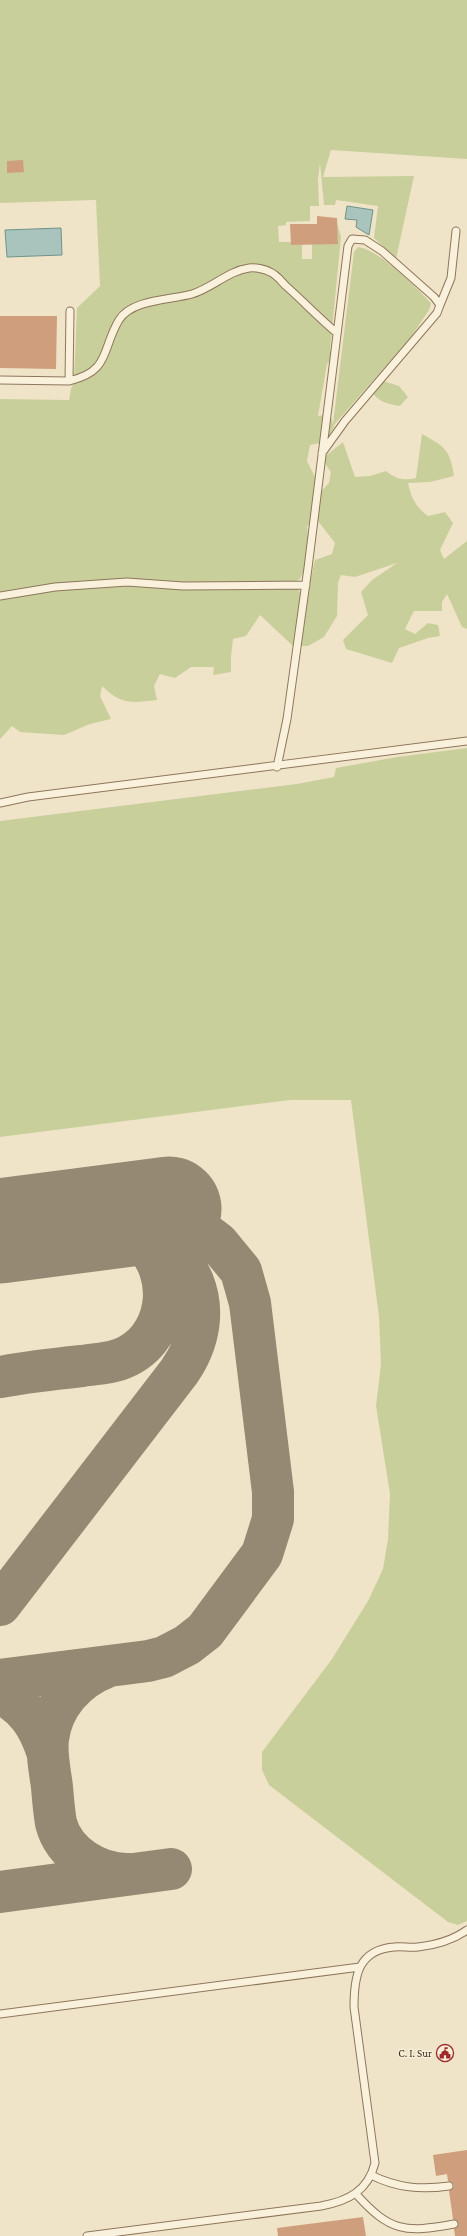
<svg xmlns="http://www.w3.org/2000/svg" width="467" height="2236" font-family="'Crimson Pro',serif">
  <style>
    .green { fill: #c9cf9b; fill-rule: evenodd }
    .water { fill: #a9c4bc; stroke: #6f938a }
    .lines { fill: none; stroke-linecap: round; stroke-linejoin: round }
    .taxiway { stroke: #968974; stroke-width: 42 }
    .runway { stroke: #968974; stroke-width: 105 }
    .building { fill: #cf9f7d }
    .service-casing { stroke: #8d765c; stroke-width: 9 }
    .service { stroke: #faf1dc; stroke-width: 7 }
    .labels { text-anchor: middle; stroke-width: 3; stroke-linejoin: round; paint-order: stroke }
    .poi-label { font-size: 11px; fill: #3d2e20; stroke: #f7eed8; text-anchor: end }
  </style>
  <rect width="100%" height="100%" fill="#f0e4c8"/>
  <!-- green -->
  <path class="green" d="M0,0H467V159L331,150L323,177L414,176L396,259L374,238L378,206L336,200L335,205H324L320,163L318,179L319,206H310V221L286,222V225L278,226L279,242H291V245L302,244V259H312V244H338L337,223L341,237L330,350L335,355L327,364L318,416L330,414L333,424L354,252L358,247C380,250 415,286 431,303L429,310L411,337L334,425V427L325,442L310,445L307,461L316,479L314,499L329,483L331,472L322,459L343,442L355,477L370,476L386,471C395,479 405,481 416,478L422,434C445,447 450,449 454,476L430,482L408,483C412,499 415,506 428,516L445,512L453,523L440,550L444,559L467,541V629L462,627L447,594L442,602V611H414L405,629L415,634L428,623L438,625L440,636L428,638L399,648L392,663L346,649L343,640L368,615L361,592L372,580L397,563L355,577L341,575L338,583L337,616L324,637L308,646H293L260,615L246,636L233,639L231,657V672L213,675L214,667H191L175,678L160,674L154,686L157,700C132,703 121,705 102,686L100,696L111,719L90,724L64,735L20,732L12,726L0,739V399L69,400L71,389L74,382L77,308L100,286L96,200L0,203ZM314,516L335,543L332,554L315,560L309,586L302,595L297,588H284L300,579L310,557L307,526L314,523Z
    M380,380L399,386L408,397L400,406C388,404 377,402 371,390Z
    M467,748V1921L458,1925L448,1922L269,1785L262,1770V1752L332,1659L368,1601L383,1569L388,1539L390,1494L376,1406L381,1364L379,1317L351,1100H290L0,1137V821L297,784L334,777L336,768L397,757Z"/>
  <!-- water -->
  <path class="water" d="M347,206L373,210L369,235L356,227L357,220L345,219Z
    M61,228L62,255L7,257L5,230Z"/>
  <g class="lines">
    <!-- taxiway -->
    <path class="taxiway" d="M0,1377C27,1372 54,1369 82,1366C93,1364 106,1364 118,1360C170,1343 179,1273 139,1239C127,1228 108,1224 92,1219
      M0,1605L179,1372C223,1310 191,1242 122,1222
      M107,1667C76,1679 52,1705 48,1739C46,1754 50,1771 52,1787C53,1799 54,1812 56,1823C64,1854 98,1875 129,1874
      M0,1680L148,1661L164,1657L187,1645L205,1631L262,1554L273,1519V1492L250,1303L241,1271L218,1243L202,1231L180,1221L161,1215L129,1214
      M0,1693C26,1706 38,1724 47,1751
      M0,1892L171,1869"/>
    <!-- runway -->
    <path class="runway" d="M0,1231L169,1209"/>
  </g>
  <!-- building -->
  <path class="building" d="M23,160L24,172L7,173V161Z
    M317,216L337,218L338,244L291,245L290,224H317Z
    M0,316H57L56,369L0,368Z
    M467,2150V2236H455L454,2229L459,2224L453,2219L449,2191L453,2188L454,2185L448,2181L447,2174L436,2176L433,2155Z
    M363,2217L366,2236H278L277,2228Z"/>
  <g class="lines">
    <!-- service casing -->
    <g class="service-casing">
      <path id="service" d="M440,305L451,278L456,231
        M0,380L69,381L70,311
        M69,381C111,371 101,350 119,320C132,299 171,300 192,294C212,288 228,271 249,268C254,267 265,269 270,272C276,274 281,281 286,286C303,301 319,318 337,333
        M0,596L55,587L127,582L183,586L306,585
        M277,767L287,719L308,568L348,246L352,239L365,240L382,251L434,297L440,305L437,313L345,421L322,453
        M0,803L28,797L467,741
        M0,2014L360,1967
        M371,2175C397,2188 421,2190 449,2186
        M356,2194C390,2232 405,2233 454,2224
        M87,2236L321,2206C348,2201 368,2191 375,2163L354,2007C354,1976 358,1950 394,1947C402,1946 410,1948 418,1947C435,1945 453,1940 467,1930"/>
    </g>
    <!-- service -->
    <use href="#service" class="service"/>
  </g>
  <!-- icons -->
  <defs>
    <g id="civic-ring" transform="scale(0.9)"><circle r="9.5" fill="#f7eed8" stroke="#9e2a2b" stroke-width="1.5"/><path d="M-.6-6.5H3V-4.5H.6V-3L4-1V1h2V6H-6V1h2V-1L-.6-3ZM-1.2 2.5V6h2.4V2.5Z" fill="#9e2a2b"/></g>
  </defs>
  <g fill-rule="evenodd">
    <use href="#civic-ring" x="445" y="2053"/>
  </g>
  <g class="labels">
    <!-- poi labels -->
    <g class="poi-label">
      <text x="432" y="2057">C. I. Sur</text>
    </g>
  </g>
</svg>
